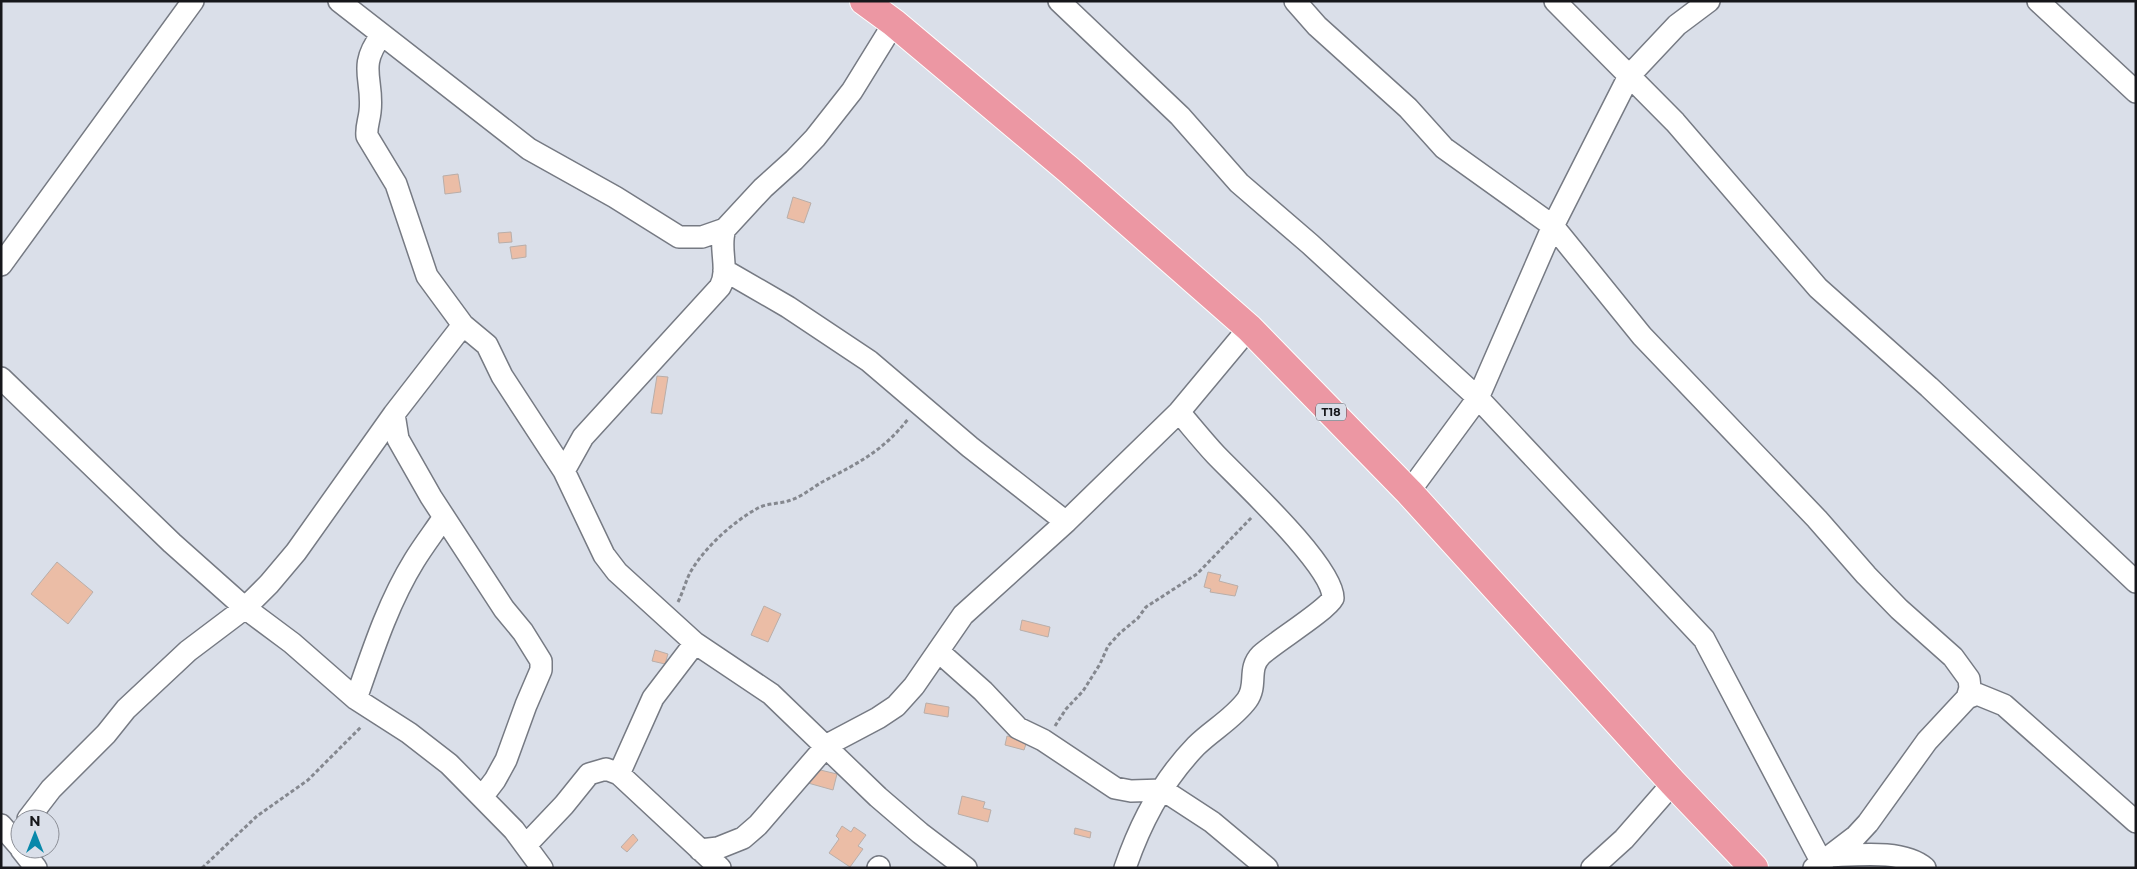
<svg xmlns="http://www.w3.org/2000/svg" width="2137" height="869" font-family="Montserrat,sans-serif">
  <style>
    .building { fill: #ebbda6; stroke: #b9aea9 }
    .lines { fill: none; stroke-linecap: round; stroke-linejoin: round }
    .minor-casing { stroke: #767a83; stroke-width: 24 }
    .trunk-casing { stroke: #fff; stroke-width: 30 }
    .path { stroke: #85888f; stroke-width: 3; stroke-dasharray: 4 2.5; stroke-linecap: butt }
    .minor { stroke: #fff; stroke-width: 21 }
    .trunk { stroke: #ec97a3; stroke-width: 28 }
    .labels { text-anchor: middle; stroke-width: 4; stroke-linejoin: round; paint-order: stroke }
    .shield { fill: #dadfe9; stroke: #515359; stroke-width: 1 }
    .shield-label { font-size: 11px; font-weight: bold; fill: #16171b }
  </style>
  <rect width="100%" height="100%" fill="#dadfe9"/>
  <!-- building -->
  <path class="building" d="M458,174L461,192L445,194L443,176Z
    M793,197L811,203L804,223L787,218Z
    M511,232L512,242L499,243L498,233Z
    M526,245V257L512,259L510,247Z
    M657,376L668,377L662,414L651,413Z
    M57,562L93,592L68,624L31,594Z
    M1208,572L1221,575L1219,581L1238,586L1235,596L1210,592L1211,589L1204,587Z
    M764,606L781,614L768,642L751,635Z
    M1022,620L1050,627L1048,637L1020,630Z
    M655,650L668,654L665,664L652,661Z
    M926,703L949,707L948,717L924,713Z
    M1007,736L1027,741L1024,750L1005,745Z
    M812,768L837,774L833,790L808,783Z
    M962,796L985,802L983,808L991,810L988,822L958,814Z
    M842,826L851,832L854,827L866,835L858,846L863,849L850,867L829,853L839,839L836,836Z
    M1075,828L1091,832L1090,838L1074,834Z
    M633,834L638,840L627,852L621,847Z"/>
  <g class="lines">
    <!-- minor casing -->
    <g class="minor-casing">
      <path id="minor" d="M339,1L529,149L615,197L679,237H702L725,229L763,188L794,160L815,138L852,91L894,23
        M1059,1L1180,116L1239,183L1310,244L1478,398L1704,639L1821,861
        M1295,1L1317,26L1408,108L1444,148L1553,226L1642,336L1817,519L1866,575L1899,609L1953,657L1969,679L1970,688L1967,698
        M1555,1L1675,122L1818,288L1929,387L2136,582
        M2038,1L2136,92
        M381,36C357,67 374,80 370,112C369,121 366,127 367,136L396,184L427,276L463,325L487,345L502,376L564,471L604,555L617,572L695,643L771,694L878,797L920,833L966,868
        M1,265L193,1
        M724,270L788,307L869,361L970,447L1066,522
        M1,378L172,543L245,608L292,643L356,699L409,733L449,764L514,830L542,868
        M394,414L398,439L431,497L504,609L523,632L541,661V670L526,705L506,760L495,780L482,797
        M564,471L583,437L720,287C730,269 718,248 725,229
        M1409,492L1478,398L1553,226L1629,76L1677,25L1709,1
        M938,651L983,691L1018,728L1043,740L1115,788L1131,791L1163,790L1212,822L1267,868
        M356,699C372,653 388,603 414,561C423,546 434,532 444,517
        M619,774L653,698L695,643
        M28,819L51,789L106,734L126,709L188,651L245,608L269,584L296,552L394,414L463,325
        M1,825L20,847
        M526,845L564,805L589,774L606,769L619,774L720,868
        M21,849L36,868
        M700,850L718,848L743,838L758,825L827,745L878,718L896,706L914,686L963,615L1066,522L1179,412L1249,328
        M1829,856C1856,855 1903,849 1925,868
        M878,868L879,867
        M1125,868C1140,824 1163,780 1196,746C1212,730 1233,719 1247,700C1258,685 1247,669 1261,655C1275,642 1326,611 1333,598C1333,566 1241,481 1216,455C1203,441 1191,426 1179,412
        M1592,868L1624,839L1673,783
        M1814,868L1856,836L1868,823L1927,741L1967,698L1977,694L2004,705L2136,822"/>
    </g>
    <!-- trunk casing -->
    <g class="trunk-casing">
      <path id="trunk" d="M864,1L894,23L1069,170L1249,328L1409,492L1673,783L1754,868"/>
    </g>
    <!-- path -->
    <path class="path" d="M678,602C683,592 686,580 691,571C706,546 733,522 758,508C767,503 781,504 791,500C803,496 813,487 824,481C860,462 883,451 909,418
      M1055,726L1066,709L1083,691L1100,664L1108,646L1120,633L1138,618L1146,607L1197,574L1252,517
      M202,868L257,816L308,780L362,726"/>
    <!-- minor -->
    <use href="#minor" class="minor"/>
    <!-- trunk -->
    <use href="#trunk" class="trunk"/>
  </g>
  <g class="labels">
    <!-- shield labels -->
    <rect class="shield" x="1316" y="403.5" width="30" height="17" rx="4"/>
    <g class="shield-label">
      <text x="1331" y="416">T18</text>
    </g>
  </g>
  <!-- border -->
  <rect width="2137" height="869" fill="none" stroke="#16171b" stroke-width="5"/>
  <!-- north arrow -->
  <g transform="translate(35 834)"><circle r="24" fill="#dadfe9" stroke="#8c8f97"/>
  <path d="M0-4L9 19L0 12L-9 19Z" fill="#0888aa"/>
  <text y="-8" font-size="14" font-weight="bold" text-anchor="middle" fill="#16171b">N</text>
  </g>
</svg>
